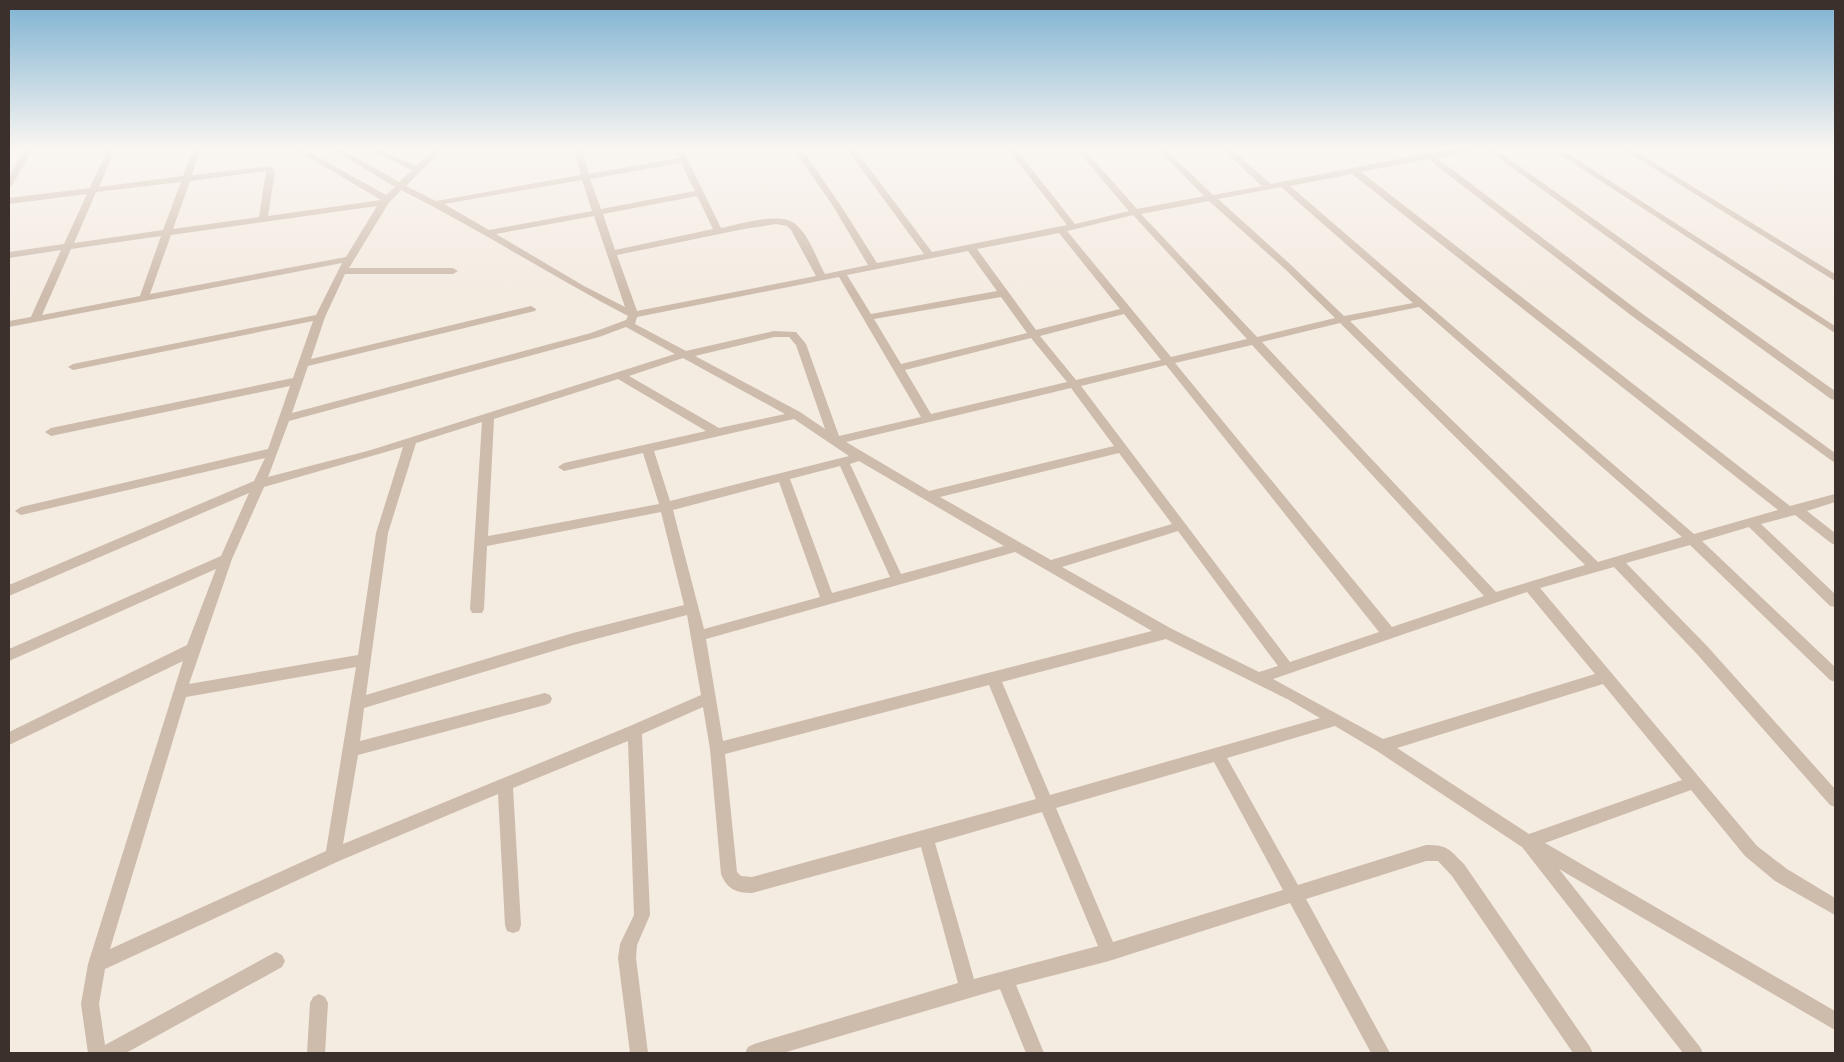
<svg xmlns="http://www.w3.org/2000/svg" width="1844" height="1062" font-family="Roboto,sans-serif">
  <style>
    .lines { fill: none; stroke-linecap: round; stroke-linejoin: round }
    .street { fill: #cdbbac; fill-rule: evenodd }
  </style>
  <rect width="100%" height="100%" fill="#f4ebe1"/>
  <g class="lines">
    <!-- street -->
    <path class="street" d="M25,148H33L13,184L9,187V177Z
      M108,148H116L99,187L183,176L193,148H201L192,175L271,166L275,172L268,216L381,200L293,148H302L386,195L395,187L330,148H339L399,182L412,170L366,148H376L416,166L436,148H444L406,186L436,201L581,175L574,148H582L589,174L679,158L674,148H682L721,228C739,224 779,212 794,223C809,234 816,258 825,274L868,265L833,206L793,148H801L841,206L877,263L924,254L846,148H854L932,252L1067,225L1007,148H1015L1075,224L1129,211L1075,148H1083L1137,209L1204,196L1156,148H1164L1213,195L1262,186L1221,148H1230L1271,184L1429,153L1465,148H1480L1476,150L1437,158L1640,312L1835,453V463L1632,316L1428,159L1361,172L1790,506L1835,494V502L1807,511L1835,533V545L1831,543L1795,515L1761,524L1835,594V607L1830,606L1749,527L1702,541L1835,667V682L1830,680L1690,545L1626,563L1707,646L1835,789V807L1830,805L1697,654L1614,567L1540,588L1757,846L1787,869L1835,898V915L1775,881L1745,856L1691,790L1545,843L1835,1011V1030L1559,869L1700,1047L1703,1053H1683L1522,847L1377,751L1335,726L1227,758L1298,885L1426,845C1448,845 1449,849 1464,864L1590,1047L1593,1053H1573L1452,876L1438,861H1426L1306,899L1390,1053H1371L1290,903L1109,961L1016,985L1044,1053H1026L1000,989L783,1053H745L748,1047L754,1044L958,983L921,847L752,893C736,893 727,889 721,874L710,749L703,707L642,734L650,915L637,945L636,958L648,1053H630L618,958L620,944L634,915L628,741L513,788L521,925L519,931L513,933L507,931L505,925L498,794L339,861L105,969L99,1004L105,1045L270,955L276,952L282,955L285,961L282,967L126,1053H88L81,1004L88,964L183,661L9,745V732L187,645L216,569L9,661V649L221,556L249,493L9,596V585L254,481L265,458L21,515L15,511L21,507L268,449L290,386L51,436L45,432L51,428L293,378L313,321L73,370L68,367L73,364L316,315L342,263L9,327V321L31,317L61,250L9,258V252L64,244L87,194L9,204V198L90,188ZM681,163L695,191L601,209L590,179ZM266,171L259,217L173,229L190,181ZM1352,174L1778,510L1694,534L1290,186ZM582,180L592,211L489,230L444,204ZM181,182L163,230L74,243L96,192ZM1281,187L1413,303L1344,316L1291,265L1218,199ZM401,190C479,229 551,276 628,316L626,320L591,333L292,413L308,366L535,311L536,309L531,306L311,359L325,317L345,274H453L458,271L453,268H349L388,204ZM697,196L713,229L615,250L603,214ZM1209,201L1285,269L1335,318L1257,337L1141,214ZM377,206L346,257L150,294L171,235ZM1133,215L1247,339L1171,357L1067,231ZM594,216L625,307L584,286L496,234ZM776,224L787,226L791,230L816,276L637,311L617,255L744,229ZM1059,233L1120,309L1036,330L977,249ZM161,236L140,296L42,315L71,249ZM968,251L997,291L871,314L847,275ZM839,277L921,417L839,436L806,344L796,332L774,331L686,351L635,324L637,317ZM1001,297L1027,333L901,364L874,319ZM1419,307L1682,537L1598,562L1350,321ZM1124,314L1161,360L1076,380L1040,336ZM1340,323L1585,565L1496,592L1262,342ZM626,327L675,354L371,450L268,477L289,421L599,337ZM774,337H789L796,345L825,429L800,412L695,356ZM1031,338L1067,382L931,414L905,370ZM1252,345L1484,596L1392,627L1175,363ZM683,358L785,414L719,428L629,376ZM1166,365L1379,632L1290,662L1081,386ZM618,379L706,431L564,463L558,467L564,471L643,453L659,504L488,536L494,419ZM1071,388L1114,446L929,491L846,442ZM794,419L849,456L670,501L654,451ZM482,422L470,609L472,613H482L484,609L487,546L661,512L684,605L573,633L366,695L388,533L416,443ZM403,447L376,533L358,655L189,684L232,559L264,487ZM1119,453L1172,524L1051,560L940,497ZM859,461L1004,546L901,574L850,464ZM840,466L890,577L832,593L790,479ZM779,482L820,597L704,629L673,510ZM1178,531L1278,666L1259,672L1172,629L1062,567ZM1015,552L1152,631L723,741L706,639ZM1527,592L1595,674L1383,739L1273,679ZM687,615L701,695L630,726L343,844L358,755L545,705L550,703L552,699L550,695L545,693L360,741L364,708L573,645ZM1166,639L1289,700L1320,718L1050,795L1002,682ZM356,667L326,851L110,949L186,697ZM1603,684L1682,780L1529,834L1397,748ZM989,685L1036,799L752,877L741,876L737,872L725,754ZM1214,762L1283,890L1113,942L1056,808ZM1042,812L1098,946L974,979L935,843Z
      M1485,148H1494L1835,391V400L1831,399Z
      M1550,148H1559L1835,326V333Z
      M1621,148H1630L1835,274V281Z
      M319,994L325,997L328,1003L325,1053H307L310,1003L313,997Z"/>
  </g>
  <!-- sky -->
  <linearGradient id="sky" x2="0" y2="1"><stop stop-color="#7eb2d2"/><stop offset="0.5" stop-color="#faf6f2"/><stop offset="1" stop-color="#faf6f2" stop-opacity="0"/></linearGradient>
  <rect width="1844" height="296" fill="url(#sky)"/>
  <!-- border -->
  <rect width="1844" height="1062" fill="none" stroke="#3b302b" stroke-width="20"/>
</svg>
